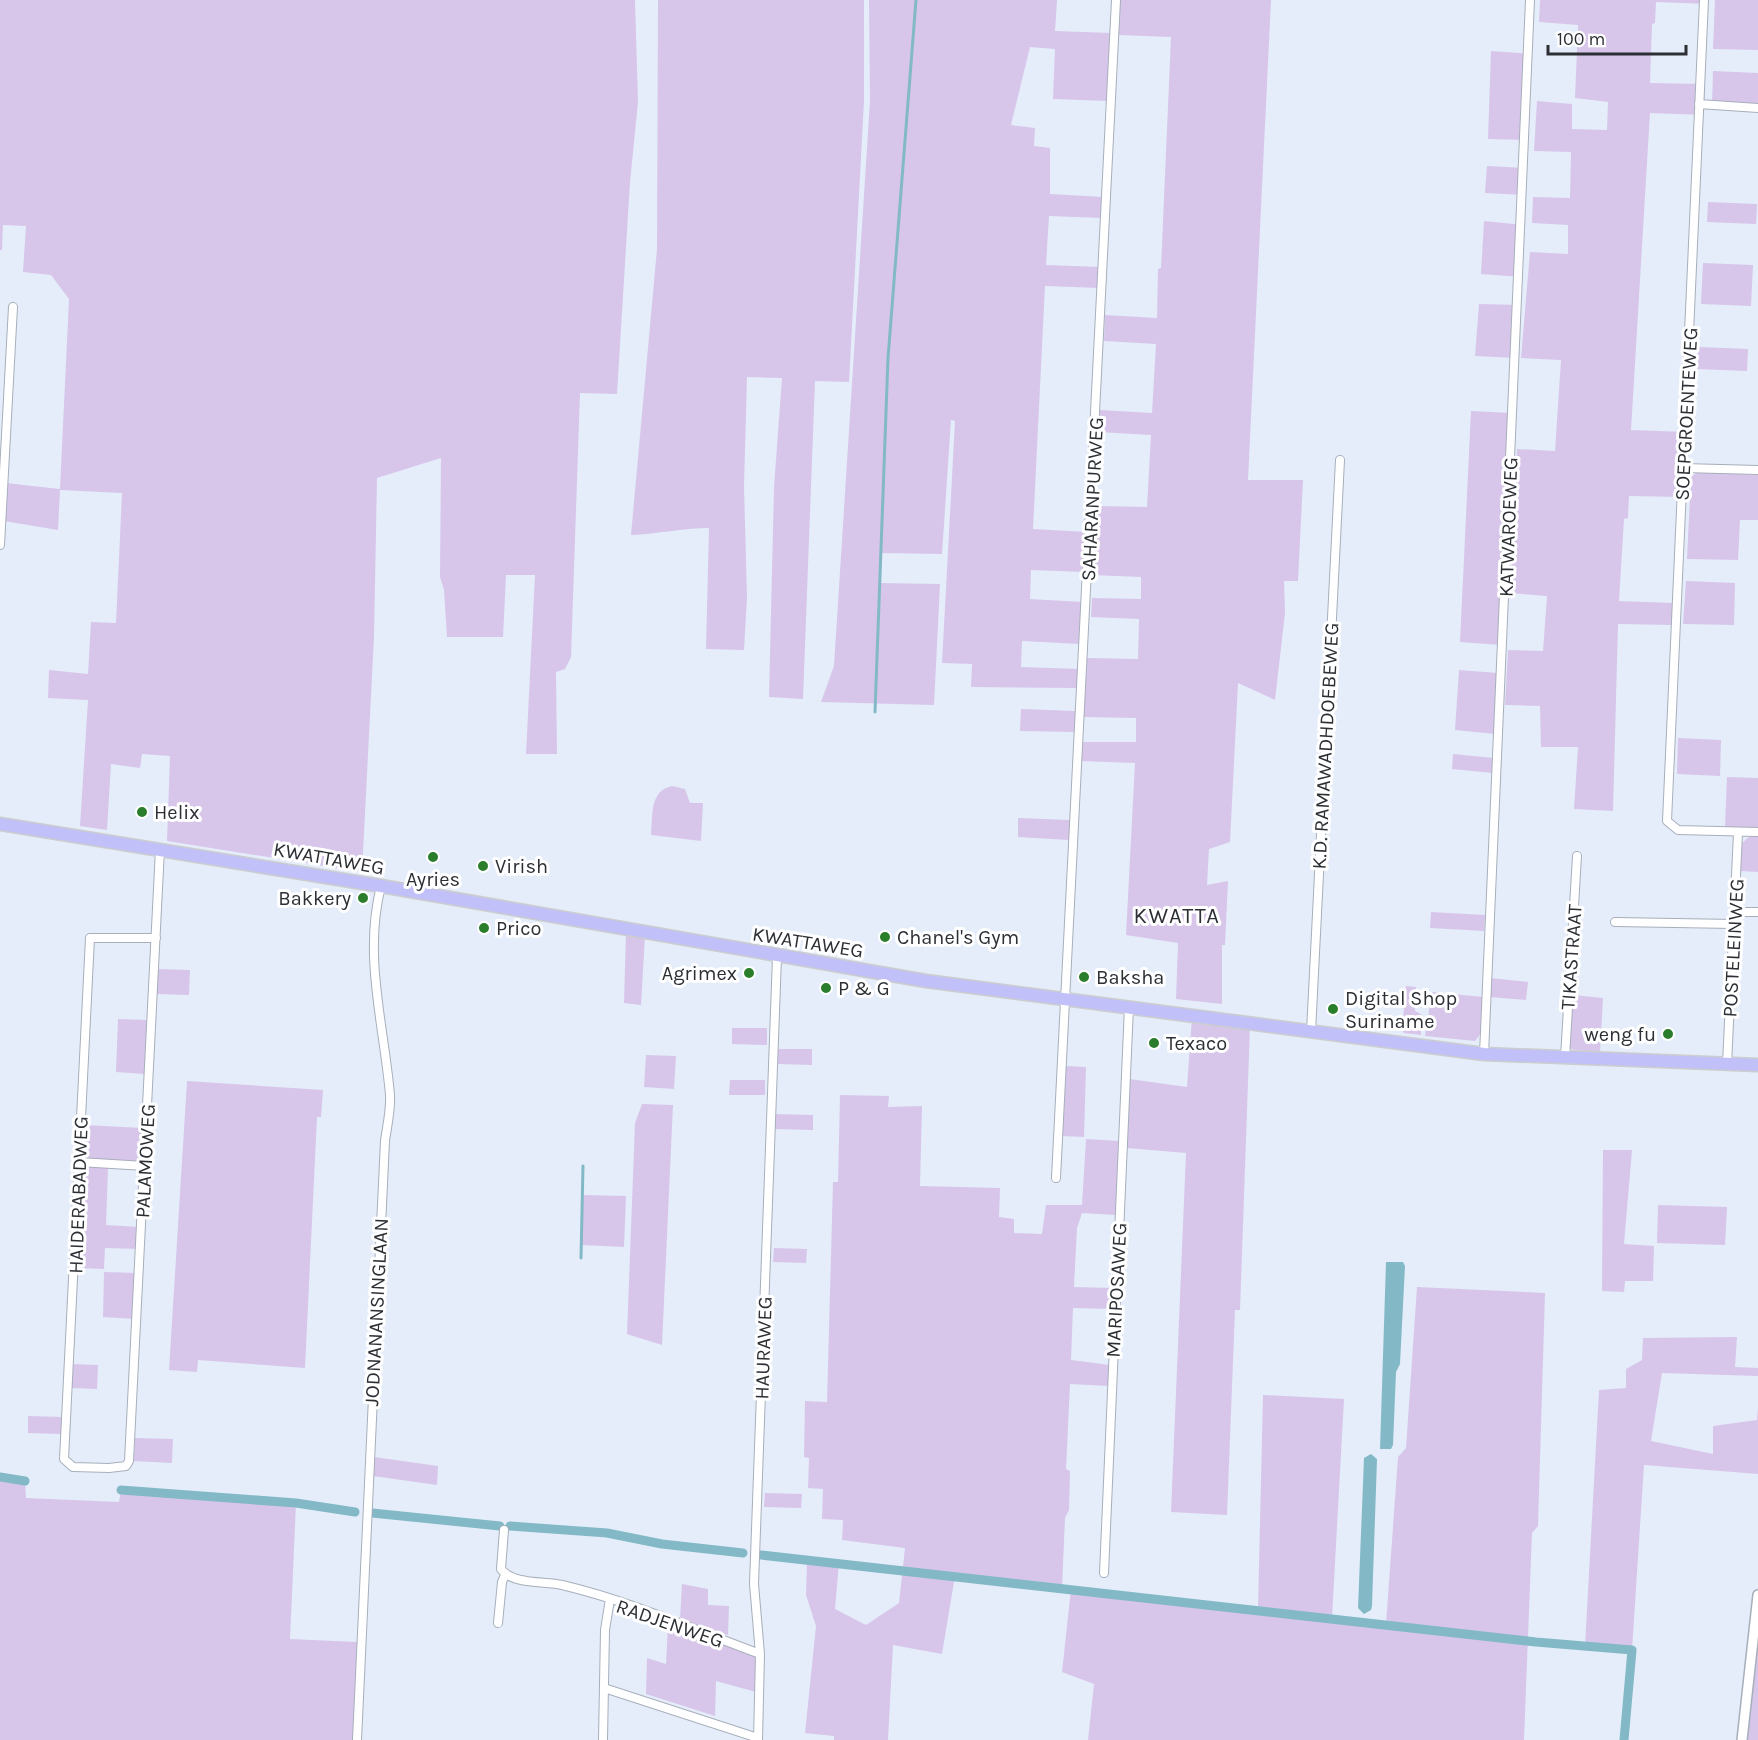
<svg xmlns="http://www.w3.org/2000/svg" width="1758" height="1740" font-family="Karla,sans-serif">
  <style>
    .green { fill: #d7c6ea }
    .water { fill: #83b9c6 }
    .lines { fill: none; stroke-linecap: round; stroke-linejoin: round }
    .stream { stroke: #83b9c6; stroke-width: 3 }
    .canal { stroke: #83b9c6; stroke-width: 9 }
    .minor-casing { stroke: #a7afbb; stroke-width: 10 }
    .tertiary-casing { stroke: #a7afbb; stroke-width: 12 }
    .primary-casing { stroke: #cccdce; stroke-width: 15 }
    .minor { stroke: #fff; stroke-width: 8 }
    .tertiary { stroke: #fff; stroke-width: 9 }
    .primary { stroke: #c1c0f8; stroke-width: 12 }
    .poi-dot { fill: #2a7e2b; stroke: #fff; stroke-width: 2 }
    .labels { text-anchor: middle; stroke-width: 6; stroke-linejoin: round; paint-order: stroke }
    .street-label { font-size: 20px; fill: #2c2f34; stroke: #fff }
    .poi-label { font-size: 20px; fill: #2c2f34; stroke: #fff; text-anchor: start }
    .quarter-label { font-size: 22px; letter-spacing: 1.5px; fill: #2c2f34; stroke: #fff }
  </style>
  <rect width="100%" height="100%" fill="#e5edfa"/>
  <!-- green -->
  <path class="green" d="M0,0H635L638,102L630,182L617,394L580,393L571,657L565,669L556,672L557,754H526L535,575H506L503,637H447L444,590L440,577L441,458L377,478L374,637L362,872L167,841L170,756L142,754L140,768L111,764L107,830L80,826L88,700L48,698L49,670L88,674L91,622L116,623L122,493L60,490L58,530L4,521L6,483L60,489L69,299L51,275L23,272L26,226L3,225L2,250H0Z
    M658,0H864V101L849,382L815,381L803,699L769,697L774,487L782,378L747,377L744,486L747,597L744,650L706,649L709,528C683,528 657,534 631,535L657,249Z
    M869,0H1057L1055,31L1111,33L1108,101L1053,99L1055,49L1030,47L1011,125L1035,128L1034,146L1050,148V194L1104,197L1102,218L1049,216L1046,265L1100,267L1099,288L1045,286L1033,529L1087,532L1085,572L1031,570L1030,599L1083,602L1080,644L1022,641L1021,667L1078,669L1077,688L971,687L972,664L942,663L955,421L951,420L942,554L881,553L880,583L940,584L934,705L821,702L834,666L870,101Z
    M1120,0H1271L1248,480H1303L1298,581H1284L1285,613L1275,700L1238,683L1230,842L1209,849L1207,885L1228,881L1225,945H1222V1004L1176,999L1178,943L1126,935L1135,763L1081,761L1082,742H1136V718L1084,717L1087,658L1138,659L1139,619L1091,617L1092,598L1141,599V577L1092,575L1096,506L1147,507L1151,435L1099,432L1100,410L1152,413L1156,344L1104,341L1105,315L1157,318L1158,269L1161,268L1171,37L1118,35Z
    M1540,0H1709V4L1656,2L1655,23L1652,24L1650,83L1705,84L1704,115L1650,113L1631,430L1687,432L1684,497L1629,496L1628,518L1624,519L1619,601L1673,603L1672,625L1618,624L1613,811L1574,809L1578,747H1541L1540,706L1505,705L1508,650L1543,651L1547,596L1510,593L1517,449L1555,451L1561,360L1521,358L1530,252L1568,254V225L1532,223L1533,197L1570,198L1571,152L1534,151L1537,101L1572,104V129L1607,130L1608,102L1575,98L1578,25L1539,22Z
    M1715,0H1758V50L1713,49Z
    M1491,51L1532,54L1528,140L1488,139Z
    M1713,71L1758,73V109L1712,104Z
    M1487,166L1527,168L1525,195L1485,193Z
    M1708,202L1757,204L1756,224L1707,222Z
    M1484,221L1524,225L1521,277L1481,274Z
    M1703,263L1753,265L1751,306L1701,304Z
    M1479,304L1519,305L1516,358L1475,356Z
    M1698,347L1748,349L1747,371L1697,369Z
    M1471,411L1512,413L1501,645L1460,642Z
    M1699,472L1758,475V520H1740L1738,560L1687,559L1691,476Z
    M1686,581L1735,583L1734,625L1683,624Z
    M1459,670L1498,673L1495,734L1455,730Z
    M1021,709L1075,711V732L1020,731Z
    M1678,738L1721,740L1720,776L1677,774Z
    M1453,754L1494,758L1493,773L1452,769Z
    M1727,777L1758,778V829L1725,827Z
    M672,786L685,789L690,803H703L701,841L651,835C653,816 649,791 672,786Z
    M1018,818L1070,820L1069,840L1018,837Z
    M1758,836V872L1740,871L1742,843L1749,837Z
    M1431,912L1485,915L1484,931L1430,928Z
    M626,933L645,936L641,1005L624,1003Z
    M157,969L190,970L189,995L156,994Z
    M1490,978L1528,982L1526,1000L1489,997Z
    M1406,986L1416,987L1415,1011L1421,1014V1035L1404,1033L1402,1030Z
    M1432,992L1483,997C1482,1011 1486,1031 1475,1041L1425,1036Z
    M1572,995L1603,998L1600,1053L1570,1049Z
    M1192,1017L1250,1026L1240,1310H1235L1227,1515L1171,1512L1186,1153L1127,1148L1129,1079L1187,1087Z
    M118,1019L147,1020L145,1074L116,1072Z
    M732,1028H767V1045L732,1044Z
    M778,1049H812V1065L778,1064Z
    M646,1055L676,1056L674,1089L644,1087Z
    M1065,1066L1086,1067L1084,1137L1061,1136Z
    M730,1080H765V1095H729Z
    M187,1081L323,1090L321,1117H317L305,1368L198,1360L197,1372L169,1370Z
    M840,1095L889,1096L888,1107L922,1106L920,1186L1000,1188L999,1217L1014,1219V1233L1042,1234L1046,1205H1082L1086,1139L1119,1141L1116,1215L1082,1213L1077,1228L1074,1287L1112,1288V1309L1073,1308L1071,1360L1110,1365L1109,1386L1070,1384L1066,1469L1070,1471L1069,1510L1065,1518L1062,1588L955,1576L942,1654L893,1645L888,1740H834V1736L805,1733L816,1626L806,1595L807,1560L839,1563L835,1609L866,1625L899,1603L905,1548L842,1540L843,1520L822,1519L823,1489L808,1488L809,1458L804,1457L805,1401L827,1402L833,1182H838Z
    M642,1104L673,1105L662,1345L627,1334L635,1123Z
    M774,1114L813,1115V1130L774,1129Z
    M84,1125L143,1128L139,1162L86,1159L82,1152Z
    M1603,1150H1632L1624,1244L1654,1246L1653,1281H1625L1624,1292L1602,1291Z
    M89,1166L108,1167L106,1225L139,1227L138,1249L105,1248L104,1269L77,1268L81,1170Z
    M583,1195L626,1196L624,1247L581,1245Z
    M1658,1205L1727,1207L1725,1245L1657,1243Z
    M774,1248L807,1249L806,1263L773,1262Z
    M104,1272L137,1273L135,1319L103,1317Z
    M1417,1287L1545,1293L1538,1526L1532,1533L1524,1740H1088L1094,1684L1062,1672L1071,1589L1258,1609L1263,1395L1344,1399L1332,1618L1386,1624L1398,1457L1406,1448Z
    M1737,1337L1735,1367L1758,1368V1376L1662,1373L1651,1441L1713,1454V1426L1757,1420L1758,1408V1474L1644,1465L1632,1650L1585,1646L1599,1390L1626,1388V1369L1642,1360L1643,1338Z
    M71,1364L98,1365L97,1389L70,1388Z
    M28,1416L63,1417L62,1434L28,1433Z
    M135,1438L173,1439L172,1463L134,1461Z
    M374,1457L438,1466L437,1485L373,1476Z
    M0,1477L25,1481L26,1498L119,1502L121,1490L296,1503L290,1639L357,1642L353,1740H0Z
    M765,1493L802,1494L801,1508L764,1507Z
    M682,1584L708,1589V1605L729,1606L728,1635L680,1619Z
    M668,1625L754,1654L757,1657L756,1692L716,1681L715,1716L646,1694L647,1658L666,1664Z
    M1758,1626V1740H1746Z"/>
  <!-- water -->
  <path class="water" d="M1386,1262H1403L1405,1266L1400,1364L1396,1372L1393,1445L1391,1449H1380Z
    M1371,1454L1377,1459L1372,1606L1371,1610L1364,1614L1358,1608L1364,1458Z"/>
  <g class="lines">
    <!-- stream -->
    <path class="stream" d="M875,712L888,358L916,0
      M581,1258L583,1166"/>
    <!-- canal -->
    <path class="canal" d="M0,1477L25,1481
      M121,1490L296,1503L355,1512
      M372,1513L500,1526
      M510,1526L607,1533L662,1544L743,1553
      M761,1555L1536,1642L1632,1650L1624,1740"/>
    <!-- minor casing -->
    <g class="minor-casing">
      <path id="minor" d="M1704,0L1667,821L1678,830L1758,832
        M1699,104L1758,108
        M1683,468L1758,470
        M0,545L13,307
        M1735,912H1758
        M1615,922L1734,924
        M156,938H90L64,1459L73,1467L109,1468L126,1466L129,1461L160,849
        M1311,1032L1340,460
        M1484,1054L1530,0
        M1565,1058L1577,856
        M1727,1064L1738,833
        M79,1162L145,1166
        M1056,1178L1116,0
        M504,1530L501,1569C513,1585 544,1581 562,1585C630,1601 695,1630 760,1654
        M1104,1573L1129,1007
        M498,1623L502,1582L505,1575
        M604,1688L758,1738
        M357,1740L385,1141C387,1126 391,1110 390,1095C384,1025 363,956 381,886
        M603,1740L605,1630L610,1599
        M758,1740L760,1654L754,1584L777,957"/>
    </g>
    <!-- tertiary casing -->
    <g class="tertiary-casing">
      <path id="tertiary" d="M1742,1740L1758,1595"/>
    </g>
    <!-- primary casing -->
    <g class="primary-casing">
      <path id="primary" d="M0,824L381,886L926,981L1484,1054L1758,1065"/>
    </g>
    <!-- minor -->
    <use href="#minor" class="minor"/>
    <!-- tertiary -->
    <use href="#tertiary" class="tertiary"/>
    <!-- primary -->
    <use href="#primary" class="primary"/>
  </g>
  <!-- markers -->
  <g class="poi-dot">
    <circle cx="142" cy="812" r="6"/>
    <circle cx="433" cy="857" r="6"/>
    <circle cx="483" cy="866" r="6"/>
    <circle cx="363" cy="898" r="6"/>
    <circle cx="484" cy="928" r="6"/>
    <circle cx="885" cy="937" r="6"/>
    <circle cx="749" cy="973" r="6"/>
    <circle cx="1084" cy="977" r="6"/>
    <circle cx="826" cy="988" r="6"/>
    <circle cx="1333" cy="1009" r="6"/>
    <circle cx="1668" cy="1034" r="6"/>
    <circle cx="1154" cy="1043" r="6"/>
  </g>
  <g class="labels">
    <!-- street labels -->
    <g class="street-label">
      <text transform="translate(1686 414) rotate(-87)" y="7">SOEPGROENTEWEG</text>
      <text transform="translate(1092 499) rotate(-87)" y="7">SAHARANPURWEG</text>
      <text transform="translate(1508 527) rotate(-88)" y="7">KATWAROEWEG</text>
      <text transform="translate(1325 746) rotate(-87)" y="7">K.D. RAMAWADHDOEBEWEG</text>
      <text transform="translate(329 858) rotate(10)" y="7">KWATTAWEG</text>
      <text transform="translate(808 942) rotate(9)" y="7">KWATTAWEG</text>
      <text transform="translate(1733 948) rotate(-87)" y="7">POSTELEINWEG</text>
      <text transform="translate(1571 957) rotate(-86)" y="7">TIKASTRAAT</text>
      <text transform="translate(145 1161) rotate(-87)" y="7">PALAMOWEG</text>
      <text transform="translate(78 1195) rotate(-88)" y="7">HAIDERABADWEG</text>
      <text transform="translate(1116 1290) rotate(-87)" y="7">MARIPOSAWEG</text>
      <text transform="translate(376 1312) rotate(-87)" y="7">JODNANANSINGLAAN</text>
      <text transform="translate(763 1348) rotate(-88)" y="7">HAURAWEG</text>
      <text transform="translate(670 1623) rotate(19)" y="7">RADJENWEG</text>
    </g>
    <!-- poi labels -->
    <g class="poi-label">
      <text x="154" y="819">Helix</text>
      <text x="495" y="873">Virish</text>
      <text x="433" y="886" text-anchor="middle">Ayries</text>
      <text x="351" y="905" text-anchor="end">Bakkery</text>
      <text x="496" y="935">Prico</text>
      <text x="897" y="944">Chanel's Gym</text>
      <text x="737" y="980" text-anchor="end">Agrimex</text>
      <text x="1096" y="984">Baksha</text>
      <text x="838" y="995">P &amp; G</text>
      <text x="1345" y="1005">Digital Shop<tspan x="1345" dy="23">Suriname</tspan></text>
      <text x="1656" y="1041" text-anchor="end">weng fu</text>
      <text x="1166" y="1050">Texaco</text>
    </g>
    <!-- quarter labels -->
    <g class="quarter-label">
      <text x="1177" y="923">KWATTA</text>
    </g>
  </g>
  <!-- scale -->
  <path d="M1548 45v9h138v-9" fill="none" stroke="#2c2f34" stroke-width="3"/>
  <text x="1557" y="45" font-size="18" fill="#2c2f34" stroke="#ffffff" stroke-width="4.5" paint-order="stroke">100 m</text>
</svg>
